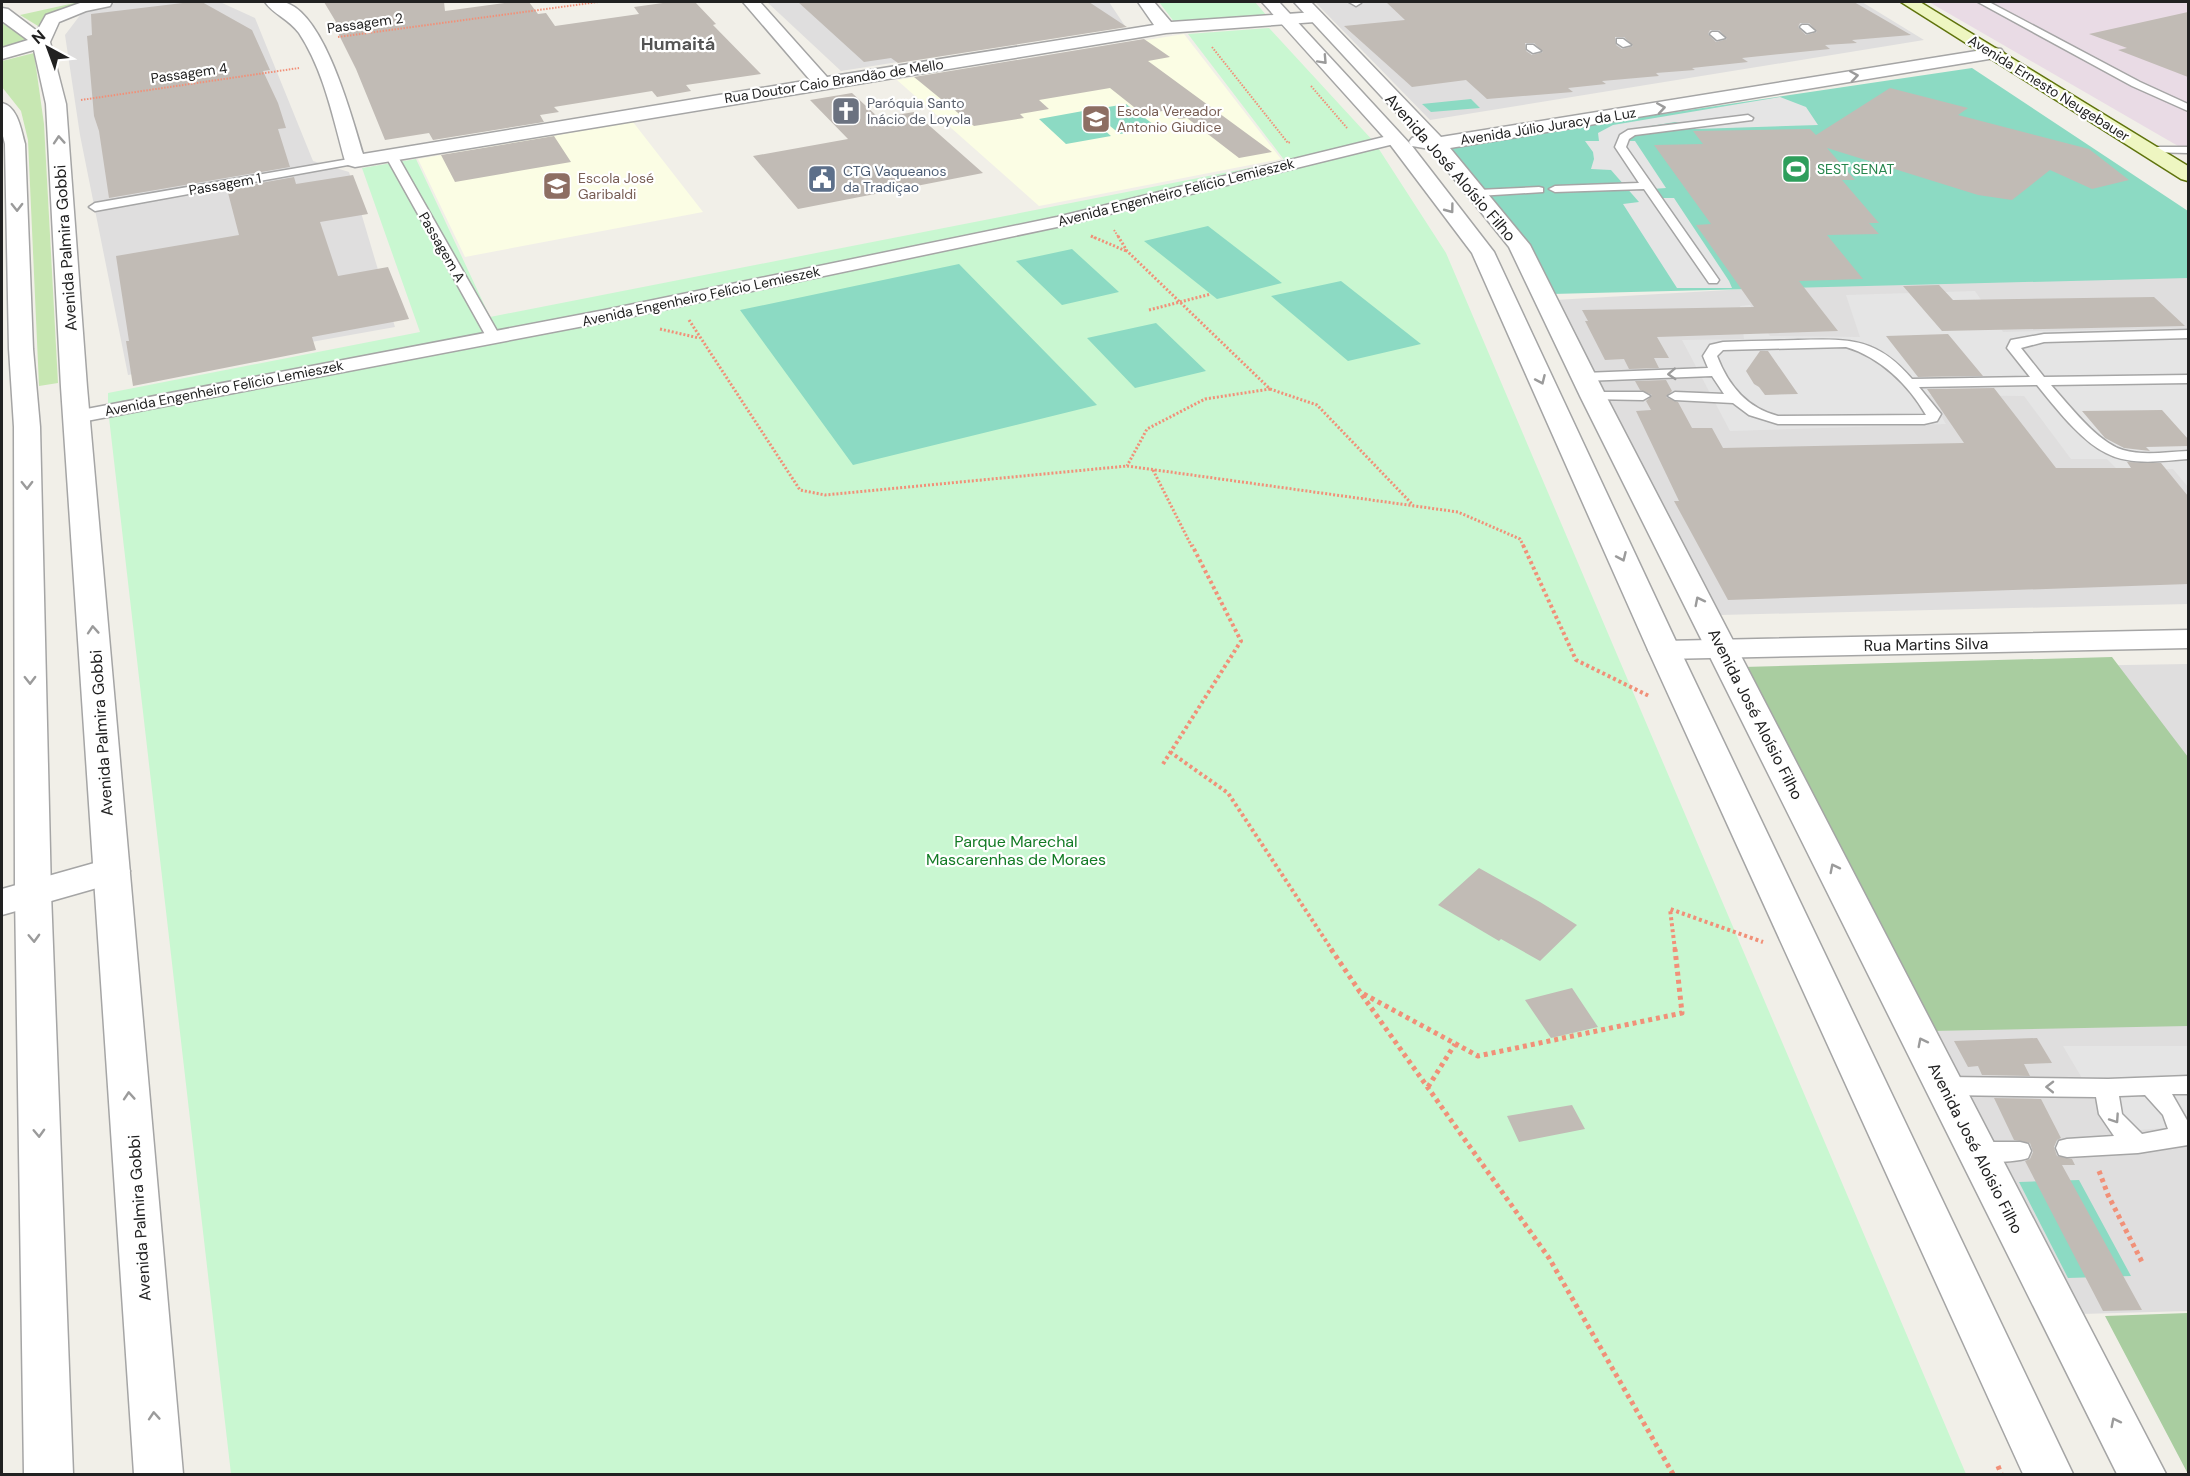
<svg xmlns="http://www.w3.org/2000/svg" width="2190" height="1476" font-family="'DM Sans',sans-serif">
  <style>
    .residential { fill: #dfdede }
    .industrial { fill: #e9dbe5 }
    .education { fill: #fbfde4 }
    .grass { fill: #c7e7b2 }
    .forest { fill: #a9cda0 }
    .park { fill: #c9f7d1 }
    .pitch { fill: #8cdac3 }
    .parking { fill: #e5e5e5 }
    .building { fill: #c1bbb5; fill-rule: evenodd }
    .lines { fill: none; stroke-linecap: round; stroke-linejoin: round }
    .service-casing { stroke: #a5a5a5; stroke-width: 3 }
    .pedestrian-casing { stroke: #a5a5a5; stroke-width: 3 }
    .minor-casing { stroke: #a5a5a5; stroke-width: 3 }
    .tertiary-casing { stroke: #a5a5a5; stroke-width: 3 }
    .secondary-casing { stroke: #5f730c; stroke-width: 3 }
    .path-far3 { stroke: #f19078; stroke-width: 2; stroke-dasharray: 1.5 1.5; stroke-linecap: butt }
    .path-far2 { stroke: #f19078; stroke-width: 3; stroke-dasharray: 2 2; stroke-linecap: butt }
    .path-far1 { stroke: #f19078; stroke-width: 4; stroke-dasharray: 3 3; stroke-linecap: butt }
    .path { stroke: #f19078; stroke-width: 5; stroke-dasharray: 4 4; stroke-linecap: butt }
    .service { fill: #fff; fill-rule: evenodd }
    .pedestrian { fill: #fff; fill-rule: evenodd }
    .minor { fill: #fff; fill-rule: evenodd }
    .tertiary { fill: #fff; fill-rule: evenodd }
    .secondary { fill: #eef6c1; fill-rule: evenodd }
    .oneway { stroke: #9b9b9b }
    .labels { text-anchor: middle; stroke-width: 4.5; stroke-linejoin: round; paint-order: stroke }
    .far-street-label { font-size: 14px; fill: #212121; stroke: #fff }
    .far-worship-label { font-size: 14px; fill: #5b616d; stroke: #fff; text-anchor: start }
    .far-education-label { font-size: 14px; fill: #785e54; stroke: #fff; text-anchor: start }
    .far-leisure-label { font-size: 14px; fill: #27864d; stroke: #fff; text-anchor: start }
    .far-service-label { font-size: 14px; fill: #4e5e75; stroke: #fff; text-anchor: start }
    .street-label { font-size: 16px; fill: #212121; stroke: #fff }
    .park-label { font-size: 16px; fill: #137b25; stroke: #fff }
    .far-district-label { font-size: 18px; font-weight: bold; fill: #545454; stroke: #fff }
  </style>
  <rect width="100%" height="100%" fill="#f1efe8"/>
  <!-- residential -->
  <path class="residential" d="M120,2H220L255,18L313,161L349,172L395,327L128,375L80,135L65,35L84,10Z
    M767,2H1109L1125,26L841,71Z
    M1315,2H1862L1924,40L1430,120Z
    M2006,274L2188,277V604L1720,615L1555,300Z
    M2188,664V1311L2081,1314L1754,671Z"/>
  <!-- industrial -->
  <path class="industrial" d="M1929,2H2188V152L2185,150Z"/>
  <!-- education -->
  <path class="education" d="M1184,34L1281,159L1039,206L897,80Z
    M633,122L703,212L465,257L418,159Z"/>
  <!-- grass -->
  <path class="grass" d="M79,2H83L48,16L38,26L20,15Z
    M2,23L25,38L23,43L2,48Z
    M34,53L44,124L58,383L39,386L28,140L21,111L2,87V61Z"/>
  <!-- forest -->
  <path class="forest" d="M2112,657L2188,757V1026L1931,1031L1743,667Z
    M2188,1313V1474L2105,1316Z"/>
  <!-- park -->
  <path class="park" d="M1159,2H1255L1267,16L1175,23Z
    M1269,28L1375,143L1446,253L1966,1474H231L108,409V393L420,332L362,168L416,159L490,317L1285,161L1188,34Z"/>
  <!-- pitch -->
  <path class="pitch" d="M1972,68L2188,211V278L1552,294L1447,146Z
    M1471,99L1480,108L1431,112L1422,104Z
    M1126,104L1157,127L1120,134L1090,110Z
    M1083,111L1111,136L1066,144L1039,119Z
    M1208,226L1282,283L1217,299L1144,241Z
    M1072,249L1119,292L1062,305L1016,261Z
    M959,264L1097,405L853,465L740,310Z
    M1341,281L1421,344L1348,361L1271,296Z
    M1156,323L1206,371L1135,388L1087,338Z
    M2079,1180L2131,1276L2068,1278L2019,1182Z"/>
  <!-- parking -->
  <path class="parking" d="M1780,97L1806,107L1818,125L1696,129L1688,124L1675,122L1627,130L1618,136L1620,141H1635L1666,188L1652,189L1657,198H1674L1729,281L1732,288H1677L1623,204L1639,202L1611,170L1591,169L1594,159L1593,152L1585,141H1599L1598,133L1613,125Z
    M1975,291L2003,332L2188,328V487L2173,469L2119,471L2107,459H2071L2024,396L1928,395L1946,424L1730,431L1682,340L1744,339L1740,306L1750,305L1770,336L1860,337L1846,295Z
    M2063,1046H2188V1126L2114,1132Z"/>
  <!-- building -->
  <path class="building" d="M191,2H202L252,30L270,70L263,71L278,103L286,128L278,129L290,167L109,198L99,131L94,116L87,36L92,35L91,14Z
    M324,2H444L445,11L511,2H529L538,14L546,13L555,26L639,14L634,7L670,2H695L716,24L713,25L761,74L686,85L691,91L657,97L652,91L554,107L559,112L540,115L544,122L433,140L429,133L385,140L356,69L333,23L336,22Z
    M798,2H1089L1127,27L898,63L891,58L864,62Z
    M1386,2H1854L1911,35L1852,40L1857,43L1825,45L1830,49L1742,58L1748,62L1692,68L1695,70L1656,73L1659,76L1602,81L1606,84L1568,88L1573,92L1487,99L1466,80L1412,87L1344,26L1405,20ZM1800,23H1809L1817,32L1806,35L1798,27ZM1710,30H1719L1727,39L1716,42L1708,34ZM1615,37H1624L1633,46L1622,49L1616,45ZM1525,43H1534L1543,52L1532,55L1526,51Z
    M2188,12V77L2118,50L2127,48L2089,34Z
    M1144,39L1170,57L1148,61L1272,152L1239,158L1187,118L1179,119L1167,110L1144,115L1110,88L1039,100L1049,109L1020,114L1024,118L974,126L914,77Z
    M1890,88L1968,108L1958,115L2089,149L2129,180L2092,189L2050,170L2012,200L1978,195L1827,148L1855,180H1842L1879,223H1869L1879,234L1827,235L1863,279L1799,281L1838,331L1657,337L1669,358H1654L1659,368L1629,369L1624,359L1605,360L1585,321H1588L1582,310L1754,307L1696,225L1711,224L1654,145L1703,144L1693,131L1810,129L1816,135Z
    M852,93L879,118L914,112L983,173L798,209L753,156L848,139L810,100Z
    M554,136L571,162L455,182L441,155Z
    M353,175L368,214L320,222L338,276L388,267L409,319L312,337L316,350L133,386L126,341H129L116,256L239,235L227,189L294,177L296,184Z
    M1939,285L1953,300L2154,297L2185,326L1942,331L1903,286Z
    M1948,334L1983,376L1918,377L1886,336Z
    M1760,351H1768L1798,394L1765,395L1759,387L1754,384L1746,371Z
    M1666,380L1672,391L1666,397L1678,402L1692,428H1712L1723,448L1964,443L1927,389L1994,388L2056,468H2131L2127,462L2161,463L2188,496V584L1728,600L1674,501H1679L1636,411L1651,410L1646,401L1652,395L1640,390L1635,381Z
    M2162,410L2188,439V446L2146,447L2150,451L2124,448L2105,438L2082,411Z
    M1479,868L1540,902L1577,925L1540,961L1501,939L1499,941L1438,905Z
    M1572,988L1598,1027L1551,1038L1525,1000Z
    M2037,1038L2052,1063L2024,1064L2030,1076L1982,1075L1978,1066L1968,1067L1954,1041Z
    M1994,1098L2041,1099L2061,1138L2057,1140L2054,1147L2057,1156L2072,1159L2075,1165H2062L2142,1310L2103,1311L2025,1161L2030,1159L2033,1152L2030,1143L2014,1140Z
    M1572,1105L1585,1129L1519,1142L1507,1116Z"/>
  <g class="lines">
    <!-- service casing -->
    <g class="service-casing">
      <path id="service" d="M1349,2H1360L1361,3L1356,6Z
        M1978,2H1989L2140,82L2188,104V111L2132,86Z
        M1802,25H1808L1815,31L1807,33L1800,27Z
        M1712,32H1718L1725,38L1717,40L1710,34Z
        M1617,39H1623L1631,45L1623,47L1617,43Z
        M1527,45H1533L1541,51L1533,53L1527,49Z
        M1748,115L1753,118L1752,120L1635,135L1629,139L1626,147L1719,280L1717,283H1709L1644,189L1555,192L1549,189L1555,186L1639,183L1615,147L1620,135L1628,130Z
        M2150,147H2188V153L2146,152V148Z
        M391,152L397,155L501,338L499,341L494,342L487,338L385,155Z
        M355,158L361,161L359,163L95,211L89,207L95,203Z
        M1539,187L1543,188V192L1478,196L1472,193L1478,190Z
        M2188,330V338L2044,342L2021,348L2044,377L2188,375V383L2051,385C2069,405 2097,442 2123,450C2143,456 2167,452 2188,451V459C2162,461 2130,466 2106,453C2081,441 2055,407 2037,385L1919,387L1941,414L1937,421L1924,424H1778L1749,415L1733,403L1675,400L1668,396L1675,392L1724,394L1712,376L1584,381L1577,377L1584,373L1708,368L1703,356L1710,345L1723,342C1748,341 1773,341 1798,340C1849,339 1876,337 1912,379L2030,377L2007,348L2011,340L2044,334ZM1846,347C1880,357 1909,385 1926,415L1778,416C1747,408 1728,385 1717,356L1723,350Z
        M1593,392H1643L1650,396L1643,400L1588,399L1586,396Z
        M2188,1076V1094H2172L2188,1122V1145L2138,1153L2067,1157L2059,1155L2056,1148L2059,1141L2067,1139L2114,1136L2099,1114L2096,1097L1944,1095L1936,1092L1933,1086L1936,1080L1944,1077L2108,1079ZM2145,1095L2163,1115L2168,1129L2142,1134L2122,1114L2119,1096Z
        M1977,1142H2020L2028,1144L2031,1151L2028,1158C2012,1163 1985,1163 1969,1158L1966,1151L1969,1144Z"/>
    </g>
    <!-- pedestrian casing -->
    <g class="pedestrian-casing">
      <path id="pedestrian" d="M1396,134L1404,139L1402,142L1057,227L605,322L76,423L68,422L65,417L68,412L76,411L605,310L1057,217Z"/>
    </g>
    <!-- minor casing -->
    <g class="minor-casing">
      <path id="minor" d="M265,2C270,1 277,0 283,2C324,10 352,118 363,154L810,80L743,2H760L827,77L1154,25L1138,2H1154L1171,22L1315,12L1321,13L1324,17L1321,21L1315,22L1166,33L355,167L348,165L345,161C333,118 324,71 299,33C289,19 273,14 265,2Z
        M2188,630V648L1664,659L1653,657L1648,650L1653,643L1664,641Z
        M112,858L125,862L130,871L125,880L2,915V889Z"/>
    </g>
    <!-- tertiary casing -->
    <g class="tertiary-casing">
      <path id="tertiary" d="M83,2H112L110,6L86,11L59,22L50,42L66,104L87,387L183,1474H134L61,387L46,104L34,50L2,59V48L28,40L2,21V8L8,9L37,31L46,15Z
        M1262,2H1279L1411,145L1409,142L1412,138L1418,136L1294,2H1311L1441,137L1995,48L2001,49L2004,53L2001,57L1995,58L1450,148L1530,245L1606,396L2166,1474H2117L1580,396L1509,247L1430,149L1412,146L1494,252L1680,650L2073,1474H2023L1648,650L1472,253L1389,143Z
        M2,103C18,107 21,130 25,144L33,349L40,427L51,893L73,1474H24L15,893L14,427L9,349L5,144L2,132Z"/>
    </g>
    <!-- secondary casing -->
    <g class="secondary-casing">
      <path id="secondary" d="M1901,2H1920L2188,166V181L2181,179Z"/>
    </g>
    <!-- path-far3 -->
    <path class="path-far3" d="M338,37L598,2
      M1212,47L1288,143L1290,142
      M1311,86L1347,128
      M81,100L299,68
      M1114,230L1119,238
      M1091,236L1095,238"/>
    <!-- path-far2 -->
    <path class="path-far2" d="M1091,236L1126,251
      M1118,236L1127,251L1270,389L1205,399L1147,429L1127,466
      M1149,310L1211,294
      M689,320L800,490L825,495L1127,466L1458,512L1520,539L1524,547
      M660,329L699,338
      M1270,389L1317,405L1413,505
      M1153,470L1192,547"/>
    <!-- path-far1 -->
    <path class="path-far1" d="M1523,545L1576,660L1649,696
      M1170,752L1228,793L1332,950
      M1163,764L1241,641L1192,545
      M1675,950L1670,909L1763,942"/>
    <!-- path -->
    <path class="path" d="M1331,949L1360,992L1478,1056L1682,1013L1675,949
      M1362,995L1549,1258L1673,1474
      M1428,1087L1455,1044
      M2099,1171L2108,1195L2142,1262
      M1998,1466L2001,1474"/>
    <!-- service -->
    <use href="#service" class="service"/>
    <!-- pedestrian -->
    <use href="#pedestrian" class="pedestrian"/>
    <!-- minor -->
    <use href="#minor" class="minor"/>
    <!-- tertiary -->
    <use href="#tertiary" class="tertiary"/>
    <!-- secondary -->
    <use href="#secondary" class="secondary"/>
  </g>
  <!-- one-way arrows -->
  <defs><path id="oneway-chevron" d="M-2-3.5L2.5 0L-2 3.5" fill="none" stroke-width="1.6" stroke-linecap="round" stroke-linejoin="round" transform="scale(1.5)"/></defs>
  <g class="oneway">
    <use href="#oneway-chevron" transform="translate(1323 60) rotate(47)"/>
    <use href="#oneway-chevron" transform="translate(1854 76) rotate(-9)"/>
    <use href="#oneway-chevron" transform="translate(1661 108) rotate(-9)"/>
    <use href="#oneway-chevron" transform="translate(59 140) rotate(-94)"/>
    <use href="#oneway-chevron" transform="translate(17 207) rotate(89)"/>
    <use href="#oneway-chevron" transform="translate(1450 209) rotate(53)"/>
    <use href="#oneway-chevron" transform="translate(1672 374) rotate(177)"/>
    <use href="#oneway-chevron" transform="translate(1541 380) rotate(66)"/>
    <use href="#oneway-chevron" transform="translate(27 485) rotate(89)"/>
    <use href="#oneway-chevron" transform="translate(1622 557) rotate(66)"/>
    <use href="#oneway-chevron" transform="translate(1699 601) rotate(-117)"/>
    <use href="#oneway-chevron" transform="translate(93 630) rotate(-94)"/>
    <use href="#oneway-chevron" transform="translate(30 680) rotate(89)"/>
    <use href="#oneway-chevron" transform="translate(1834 868) rotate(-117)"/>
    <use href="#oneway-chevron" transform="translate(34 938) rotate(88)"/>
    <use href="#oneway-chevron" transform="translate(1922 1042) rotate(-117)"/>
    <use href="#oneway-chevron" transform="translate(2050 1087) rotate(-179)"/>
    <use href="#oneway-chevron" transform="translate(129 1096) rotate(-94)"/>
    <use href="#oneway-chevron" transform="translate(2115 1119) rotate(56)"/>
    <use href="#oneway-chevron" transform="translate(39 1133) rotate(88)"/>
    <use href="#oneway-chevron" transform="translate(154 1416) rotate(-94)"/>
    <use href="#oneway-chevron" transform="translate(2115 1422) rotate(-117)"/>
  </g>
  <!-- icons -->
  <defs>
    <g id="church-square" transform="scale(1.5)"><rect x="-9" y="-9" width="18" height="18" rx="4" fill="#6b7280" stroke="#fff"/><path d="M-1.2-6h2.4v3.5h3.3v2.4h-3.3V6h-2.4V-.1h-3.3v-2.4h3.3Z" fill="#fff"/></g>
    <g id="school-square" transform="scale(1.5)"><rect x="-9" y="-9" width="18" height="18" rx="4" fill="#8d6e63" stroke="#fff"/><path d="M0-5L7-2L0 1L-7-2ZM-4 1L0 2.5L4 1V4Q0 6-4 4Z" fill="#fff"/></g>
    <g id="stadium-square" transform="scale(1.5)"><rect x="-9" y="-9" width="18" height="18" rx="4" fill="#2e9e5b" stroke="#fff"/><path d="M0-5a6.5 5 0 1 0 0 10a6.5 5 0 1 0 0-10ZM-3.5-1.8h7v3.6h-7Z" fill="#fff"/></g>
    <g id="civic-square" transform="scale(1.5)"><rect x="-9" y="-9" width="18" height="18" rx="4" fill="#5c6f8a" stroke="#fff"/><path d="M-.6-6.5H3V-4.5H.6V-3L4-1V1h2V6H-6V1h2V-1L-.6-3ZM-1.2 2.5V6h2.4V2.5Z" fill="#fff"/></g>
  </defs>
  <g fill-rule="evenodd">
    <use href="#church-square" x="846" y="111"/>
    <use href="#school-square" x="1096" y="119"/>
    <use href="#stadium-square" x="1796" y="169"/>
    <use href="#civic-square" x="822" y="179"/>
    <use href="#school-square" x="557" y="186"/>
  </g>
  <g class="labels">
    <!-- far-street labels -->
    <g class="far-street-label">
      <text transform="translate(365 23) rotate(-8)" y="5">Passagem 2</text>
      <text transform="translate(189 73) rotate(-8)" y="5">Passagem 4</text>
      <text transform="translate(834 81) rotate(-9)" y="5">Rua Doutor Caio Brandão de Mello</text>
      <text transform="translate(2049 88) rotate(32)" y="5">Avenida Ernesto Neugebauer</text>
      <text transform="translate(1548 126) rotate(-9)" y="5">Avenida Júlio Juracy da Luz</text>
      <text transform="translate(225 184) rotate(-10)" y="5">Passagem 1</text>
      <text transform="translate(1176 192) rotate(-14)" y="5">Avenida Engenheiro Felício Lemieszek</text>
      <text transform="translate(442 247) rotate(60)" y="5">Passagem A</text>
      <text transform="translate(701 296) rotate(-12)" y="5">Avenida Engenheiro Felício Lemieszek</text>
      <text transform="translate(224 388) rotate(-11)" y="5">Avenida Engenheiro Felício Lemieszek</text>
    </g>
    <!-- far-worship labels -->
    <g class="far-worship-label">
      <text x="867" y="108">Paróquia Santo<tspan x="867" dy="16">Inácio de Loyola</tspan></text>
    </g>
    <!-- far-education labels -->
    <g class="far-education-label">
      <text x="1117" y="116">Escola Vereador<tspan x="1117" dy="16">Antonio Giudice</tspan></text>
      <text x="578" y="183">Escola José<tspan x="578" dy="16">Garibaldi</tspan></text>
    </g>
    <!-- far-leisure labels -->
    <g class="far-leisure-label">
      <text x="1817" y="174">SEST SENAT</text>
    </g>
    <!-- far-service labels -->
    <g class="far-service-label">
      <text x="843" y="176">CTG Vaqueanos<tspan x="843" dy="16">da Tradiçao</tspan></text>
    </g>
    <!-- street labels -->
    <g class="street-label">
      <text transform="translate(1451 167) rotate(49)" y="6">Avenida José Aloísio Filho</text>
      <text transform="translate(65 248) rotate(-94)" y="6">Avenida Palmira Gobbi</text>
      <text transform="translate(1926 644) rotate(-1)" y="6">Rua Martins Silva</text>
      <text transform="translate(1756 714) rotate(63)" y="6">Avenida José Aloísio Filho</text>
      <text transform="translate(101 733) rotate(-94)" y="6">Avenida Palmira Gobbi</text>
      <text transform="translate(1976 1148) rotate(63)" y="6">Avenida José Aloísio Filho</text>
      <text transform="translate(139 1218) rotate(-94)" y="6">Avenida Palmira Gobbi</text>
    </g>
    <!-- park labels -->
    <g class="park-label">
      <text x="1016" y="847">Parque Marechal<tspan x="1016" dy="18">Mascarenhas de Moraes</tspan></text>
    </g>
    <!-- far-district labels -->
    <g class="far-district-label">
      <text x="678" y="50">Humaitá</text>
    </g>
  </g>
  <!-- border -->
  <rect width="2190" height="1476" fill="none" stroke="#212121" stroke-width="6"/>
  <!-- north arrow -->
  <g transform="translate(48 48) rotate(319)" stroke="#ffffff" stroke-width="4.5" paint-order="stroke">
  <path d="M0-4.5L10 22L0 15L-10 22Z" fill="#212121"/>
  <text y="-9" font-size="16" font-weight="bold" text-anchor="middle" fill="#212121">N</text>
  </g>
</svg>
